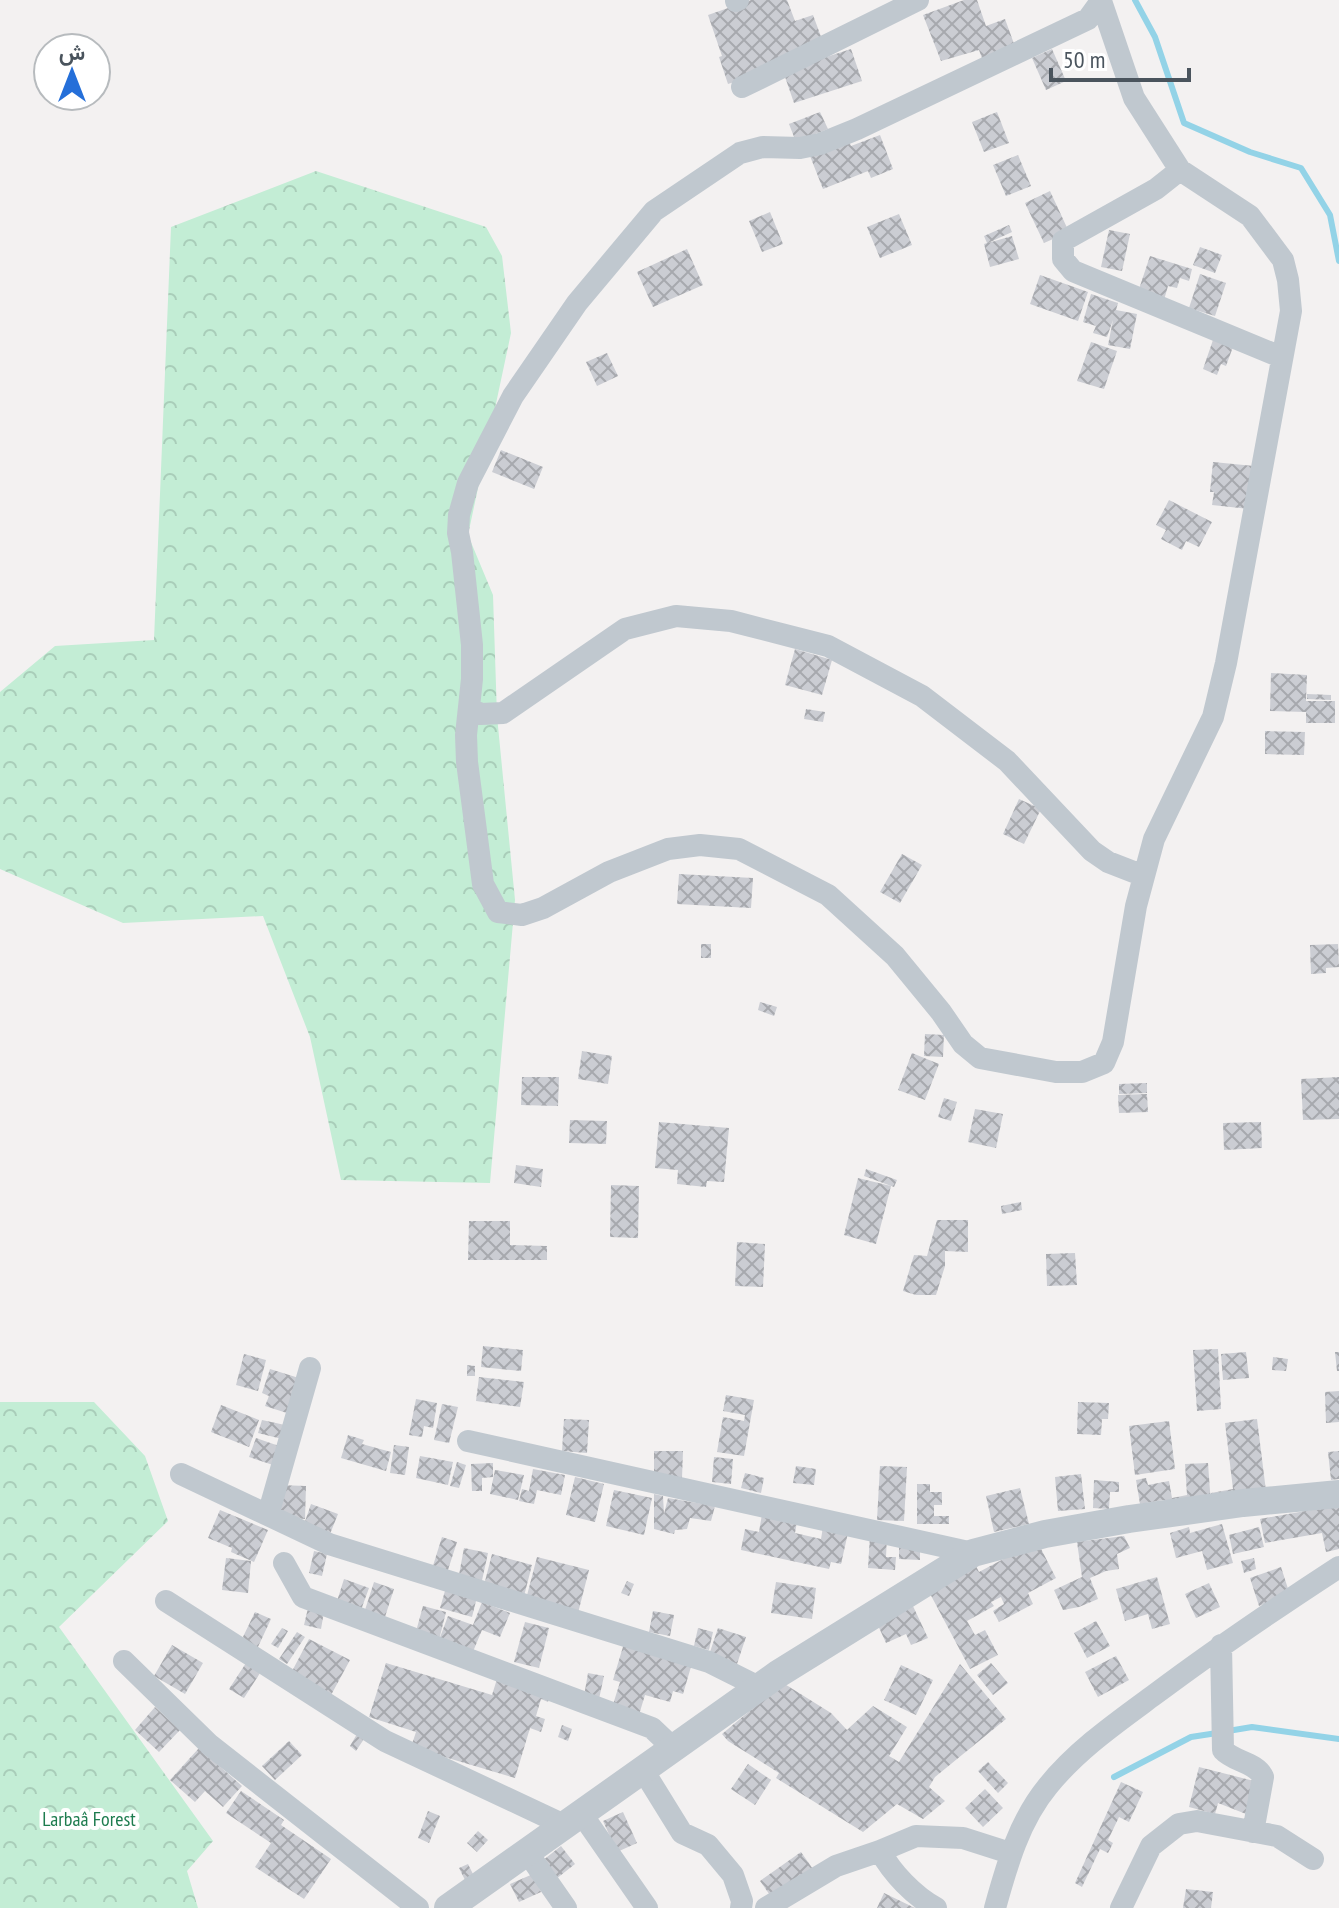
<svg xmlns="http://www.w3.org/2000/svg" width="1339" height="1908" font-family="'PT Sans Narrow',Vazirmatn,sans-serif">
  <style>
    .forest { fill: url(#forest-crowns) }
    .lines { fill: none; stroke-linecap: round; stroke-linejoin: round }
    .stream { stroke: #93d3e7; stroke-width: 6 }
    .building { fill: url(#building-cross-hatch) }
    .minor { stroke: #c0c8cf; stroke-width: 22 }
    .tertiary { stroke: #c0c8cf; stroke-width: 28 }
    .labels { text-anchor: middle; stroke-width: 8; stroke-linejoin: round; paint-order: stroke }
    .park-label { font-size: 20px; fill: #1e7c4f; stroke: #fff }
  </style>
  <defs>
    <pattern id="forest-crowns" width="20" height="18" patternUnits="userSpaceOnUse" patternTransform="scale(2)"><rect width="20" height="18" fill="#c3edd5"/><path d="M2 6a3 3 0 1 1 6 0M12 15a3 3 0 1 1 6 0" fill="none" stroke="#a9cdb9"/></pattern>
    <pattern id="building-cross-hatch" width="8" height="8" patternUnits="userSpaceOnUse" patternTransform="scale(2)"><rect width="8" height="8" fill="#cbcdd3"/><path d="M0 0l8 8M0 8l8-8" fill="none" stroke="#a7a9ae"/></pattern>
  </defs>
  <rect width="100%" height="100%" fill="#f3f1f1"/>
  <!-- forest -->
  <path class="forest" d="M316,171L486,227L502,256L511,333L468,535L493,595L497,716L515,900L490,1183L341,1180L310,1037L263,916L123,923L0,869V692L55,646L154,640L171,227Z
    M0,1402H94L145,1456L168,1521L59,1627L213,1841L187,1871L198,1908H0Z"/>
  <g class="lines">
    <!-- stream -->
    <path class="stream" d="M1135,0L1155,37L1184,123L1250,152L1301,168L1330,215L1339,261
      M1228,1731L1252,1727L1339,1739
      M1114,1777L1191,1737L1217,1733"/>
  </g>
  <!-- building -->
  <path class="building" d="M751,0H787L795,21L813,15L823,42L781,66L728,84L719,57L722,56L708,15Z
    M964,0H977L986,26L1005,19L1017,52L984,64L979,50L941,61L923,15Z
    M851,49L862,81L794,103L783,71Z
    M1052,49L1066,81L1046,90L1032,58Z
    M820,112L828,129L796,142L789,124Z
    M997,112L1009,143L984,152L972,122Z
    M880,135L893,169L871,178L868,171L823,189L810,156L849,141L851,146Z
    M1018,155L1031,186L1006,196L993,165Z
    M1050,191L1069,232L1044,243L1025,203Z
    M770,212L783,244L762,252L749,221Z
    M899,214L912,245L880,258L867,227Z
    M1009,225L1012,232L988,243L1012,236L1019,259L990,267L984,244L987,243L984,236Z
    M1109,230L1130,234L1122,271L1101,267Z
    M1200,247L1222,255L1215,273L1193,265Z
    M687,249L703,285L653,307L637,272Z
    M1150,256L1192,269L1189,281L1180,278L1177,288L1168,286L1164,300L1138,292Z
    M1200,274L1226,283L1215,316L1189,308Z
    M1040,275L1088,292L1078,321L1030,304Z
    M1091,294L1118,303L1116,310L1137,314L1130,349L1108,345L1113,320L1107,337L1093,333L1096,326L1083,322Z
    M1213,340L1233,347L1226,366L1221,364L1217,375L1203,369Z
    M1091,342L1117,351L1104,389L1077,381Z
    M607,353L618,376L597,386L586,362Z
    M501,450L543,467L534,489L492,472Z
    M1213,462L1254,466L1249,509L1212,505L1214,492H1210Z
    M1169,500L1212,522L1199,547L1186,541L1182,550L1161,539L1166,530L1156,525Z
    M795,649L832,660L822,695L785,685Z
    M1271,673L1307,675L1306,701H1335V723H1306V712L1270,711Z
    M1307,694L1331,695V700L1307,699Z
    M806,709L825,712L823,722L804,719Z
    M1265,731L1305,732L1304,755L1265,754Z
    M1019,799L1041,809L1024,844L1003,834Z
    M902,854L922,865L900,903L880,892Z
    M679,874L753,878L751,908L677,904Z
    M701,944H711V958H701Z
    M1338,944L1339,967L1326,968V973L1311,974L1310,945Z
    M760,1002L777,1007L774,1016L758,1010Z
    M925,1034L944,1035L943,1057L924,1056Z
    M582,1051L612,1056L608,1084L578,1079Z
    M912,1053L939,1064L925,1100L898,1090Z
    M522,1077H559L558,1106L521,1105Z
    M1339,1077V1119L1303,1120L1301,1079Z
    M1147,1083V1093L1119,1094V1084Z
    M1147,1094L1148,1112L1119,1113L1118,1095Z
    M944,1098L957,1102L951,1121L938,1117Z
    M975,1109L1003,1114L996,1148L968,1142Z
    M570,1120L607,1121L606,1144L569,1143Z
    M659,1122L729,1128L724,1182L707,1181L706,1187L677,1184L678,1170L655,1168Z
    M1261,1122L1262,1148L1224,1150L1223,1123Z
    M516,1165L543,1169L541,1187L514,1183Z
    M866,1169L897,1180L894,1187L864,1176Z
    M858,1178L891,1186L876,1244L844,1235Z
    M611,1185L639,1186L638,1238L610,1237Z
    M1021,1202L1022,1210L1002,1214L1001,1206Z
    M937,1220H968V1252L945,1251V1266L936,1295H916L903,1291L914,1255L927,1256Z
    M469,1221H510V1245L547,1246V1260H468Z
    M737,1242L765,1244L763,1287L735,1286Z
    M1075,1253L1077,1285L1047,1286L1046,1254Z
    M483,1346L523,1350L521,1371L481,1367Z
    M1218,1349L1221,1409L1197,1411L1193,1350Z
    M1246,1352L1249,1378L1223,1380L1221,1354Z
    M1335,1352H1339V1371H1337Z
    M244,1354L266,1360L258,1391L236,1385Z
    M1273,1357L1288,1359L1286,1371L1272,1370Z
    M467,1365L475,1366V1376H467Z
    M270,1369L302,1379L290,1414L265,1406L269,1396L262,1393Z
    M479,1377L524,1382L520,1407L476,1401Z
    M1339,1391V1422L1326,1423L1325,1392Z
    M726,1395L754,1400L744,1456L717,1452L723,1417L744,1421L745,1415L723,1411Z
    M416,1399L437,1403L433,1428L424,1426L422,1437L409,1435Z
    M1078,1402L1109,1403L1108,1419H1102L1101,1435L1077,1434Z
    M442,1404L458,1407L449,1443L434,1440Z
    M221,1405L259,1420L249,1447L211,1432Z
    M564,1419L589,1420L587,1453L562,1451Z
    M1257,1419L1266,1491L1212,1497L1211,1493L1233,1489L1225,1423Z
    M262,1420L285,1425L282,1439L258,1433Z
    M1169,1421L1175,1469L1135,1475L1129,1426Z
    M348,1435L364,1440L362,1444L391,1452L386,1471L341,1458Z
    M256,1438L279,1446L273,1465L249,1457Z
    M394,1445L409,1447L405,1475L390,1473Z
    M654,1451H683L682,1478L654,1477Z
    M1339,1451V1479L1331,1480L1328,1452Z
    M420,1456L453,1462L448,1485L416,1478Z
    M714,1457L733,1459L731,1484L712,1482Z
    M457,1462L466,1465L459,1488L450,1486Z
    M493,1463V1477L482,1478V1491H472L471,1464Z
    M1208,1463L1211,1505L1165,1506L1164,1500L1140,1504L1136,1480L1146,1478L1148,1485L1169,1481L1172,1498L1187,1495L1185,1464Z
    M796,1466L816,1469L814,1485L793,1483Z
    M880,1466L907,1467L904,1521L877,1520Z
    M533,1469L565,1475L561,1495L537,1490L534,1504L519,1501L522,1489L529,1491Z
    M495,1470L524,1475L518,1500L490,1494Z
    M745,1473L764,1478L761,1493L741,1488Z
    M1081,1474L1085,1509L1058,1511L1055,1477Z
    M575,1477L604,1484L595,1522L566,1515Z
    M1094,1480L1119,1482V1492H1110L1109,1509L1093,1508Z
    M917,1484H930V1492H942V1505H934V1516H949V1524H917Z
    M279,1485L306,1486L305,1519L277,1517Z
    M1020,1488L1029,1524L994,1532L986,1496Z
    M614,1490L652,1498L644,1535L606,1526Z
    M654,1494L663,1496L664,1514L668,1498L715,1506L711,1521L690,1518L687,1529L675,1530L674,1534L654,1529Z
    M311,1504L338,1514L328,1539L302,1530Z
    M1339,1505V1549L1326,1552L1322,1533L1265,1543L1260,1519Z
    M220,1510L268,1530L254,1562L231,1552L232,1548L208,1538Z
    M762,1514L797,1522L795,1533L821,1539L823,1527L848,1533L841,1564L831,1562L829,1569L741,1550L745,1529L759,1532Z
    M1222,1524L1233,1563L1207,1570L1202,1551L1176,1558L1170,1533L1189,1527L1190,1533Z
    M1259,1527L1264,1547L1233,1554L1229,1535Z
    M870,1535L887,1537L886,1557H896L895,1570L868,1568Z
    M1124,1536L1130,1548L1117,1554L1119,1569L1106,1571L1090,1578L1098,1599L1079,1607L1063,1610L1054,1590L1082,1577L1077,1542Z
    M442,1537L457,1542L446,1576L431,1572Z
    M1037,1541L1056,1578L1028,1593L1033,1604L999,1622L993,1611L1004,1604L1001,1597L991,1602L994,1606L967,1621L975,1635L985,1630L998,1655L970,1669L927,1588L976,1566L979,1572Z
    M899,1543L920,1544V1560L899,1559Z
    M464,1548L488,1553L481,1585L458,1580Z
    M314,1551L327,1554L322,1576L309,1573Z
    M492,1554L532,1565L523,1600L483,1589Z
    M537,1557L589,1570L577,1617L525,1603Z
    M226,1558L251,1561L248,1593L222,1590Z
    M1254,1558L1256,1569L1244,1573L1241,1561Z
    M1281,1567L1290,1595L1259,1606L1250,1578Z
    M1157,1577L1170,1624L1152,1629L1148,1614L1125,1621L1116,1589Z
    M344,1579L369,1588L361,1610L337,1601Z
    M627,1581L634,1584L629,1596L621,1593Z
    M374,1582L394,1589L384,1620L364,1613Z
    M776,1582L816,1588L812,1619L771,1613Z
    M1209,1583L1220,1607L1196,1618L1185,1594Z
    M447,1584L478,1593L472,1617L440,1608Z
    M482,1602L510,1613L500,1637L482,1630L472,1654L415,1635L423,1606L446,1612L439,1640L448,1616L473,1625Z
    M912,1604L928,1638L911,1645L906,1634L886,1643L876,1621Z
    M308,1608L324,1612L321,1629L304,1625Z
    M653,1611L674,1615L670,1636L649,1632Z
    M255,1612L271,1619L257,1649L241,1641Z
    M1096,1621L1110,1646L1087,1658L1074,1633Z
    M525,1622L549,1628L539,1668L514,1662Z
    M282,1628L288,1631L278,1648L271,1644Z
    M698,1628L713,1632L709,1650L694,1646Z
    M718,1628L746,1637L737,1664L709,1655Z
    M297,1632L305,1637L287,1664L279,1659Z
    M309,1639L350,1660L330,1697L290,1675Z
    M625,1640L693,1660L683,1694L673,1691L670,1702L645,1695L638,1718L611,1711L620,1682L613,1680Z
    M172,1645L203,1663L185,1694L154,1676Z
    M1116,1656L1129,1680L1098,1697L1085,1672Z
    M246,1663L260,1673L244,1698L229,1689Z
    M386,1663L492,1695L497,1679L550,1695L548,1702L541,1699L536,1716L545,1719L541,1732L530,1728L515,1778L411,1747L416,1732L369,1717Z
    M991,1663L1008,1683L993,1695L977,1675Z
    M960,1664L1006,1719L935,1777L929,1787L945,1801L923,1819L897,1804L863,1832L776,1778L779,1773L728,1741L722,1734L783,1683L831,1713L847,1730L873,1706L907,1727L889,1756L899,1762Z
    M901,1665L933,1680L916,1715L884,1700Z
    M588,1673L604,1676L599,1699L584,1696Z
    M155,1707L180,1730L159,1752L135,1730Z
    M562,1725L572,1729L568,1741L558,1737Z
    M357,1734L364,1739L356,1751L350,1746Z
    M289,1741L302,1755L275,1780L262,1766Z
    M199,1748L242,1786L223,1807L205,1791L195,1802L170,1780Z
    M988,1762L1008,1783L998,1793L978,1771Z
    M748,1764L771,1780L755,1805L731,1789Z
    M1199,1767L1254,1781L1246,1814L1218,1803L1215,1814L1189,1807Z
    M1121,1782L1143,1792L1129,1822L1119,1817L1108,1840L1113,1843L1108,1853L1100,1849L1082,1887L1075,1883Z
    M985,1789L1003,1808L983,1827L965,1808Z
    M241,1791L284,1820L281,1825L331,1859L304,1899L255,1867L271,1843L226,1813Z
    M428,1811L440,1816L429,1843L418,1838Z
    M623,1812L637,1843L617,1852L603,1821Z
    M478,1831L488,1840L477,1852L467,1843Z
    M561,1846L575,1864L556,1879L542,1861Z
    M801,1852L815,1872L774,1901L760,1881Z
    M468,1864L474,1876L465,1880L459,1868Z
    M533,1874L541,1892L519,1902L510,1884Z
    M1186,1889L1213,1892L1211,1908H1183Z
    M884,1893L915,1908H877Z"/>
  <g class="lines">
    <!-- minor -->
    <path class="minor" d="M1100,0L1101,1L1134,98L1180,170L1250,216L1283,260L1288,280L1291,311L1226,663L1213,717L1154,839L1136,906L1113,1042L1104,1063L1082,1072H1056L980,1058L963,1044L941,1012L895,956L828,895L739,849L700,845L668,849L609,872L543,908L522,915L498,912L483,884L467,762L466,735L472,679V645L462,552L458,533L459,515L468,483L513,396L577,303L654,211L740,153L763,147L800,148L820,144L857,129L1088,19L1101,1
      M736,1L738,0
      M742,87L918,0
      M1180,170L1156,189L1063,241V259L1073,271L1281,357
      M469,709L481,714L503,713L625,629L676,616L731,621L828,646L922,696L1007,761L1092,851L1108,862L1144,876
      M468,1441L973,1553
      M181,1474L329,1544L709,1662L759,1687
      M268,1515L310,1368
      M284,1563L303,1597L652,1728L673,1748
      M166,1601L385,1741L564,1825
      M1221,1645L1223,1750C1234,1762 1256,1762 1263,1777L1253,1832
      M124,1661L210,1745L418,1908
      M643,1770L682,1833L708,1845L733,1875L742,1901L741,1908
      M581,1813L647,1908
      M880,1851L916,1836L963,1838L1010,1853
      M527,1852L566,1908
      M766,1908L836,1866L880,1851C892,1873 914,1896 936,1908
      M995,1908C1007,1865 1019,1821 1048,1786C1077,1750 1116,1723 1154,1695C1214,1650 1276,1608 1339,1567
      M1121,1908L1151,1846L1179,1824L1197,1821L1277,1836L1313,1859"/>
    <!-- tertiary -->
    <path class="tertiary" d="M448,1908L778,1674L973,1553L1045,1534L1129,1519L1243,1503L1339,1494"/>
  </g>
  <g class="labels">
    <!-- park labels -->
    <g class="park-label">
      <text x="89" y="1826">Larbaâ Forest</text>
    </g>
  </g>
  <!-- north arrow -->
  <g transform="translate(72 72)"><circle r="38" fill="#ffffff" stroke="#b7bbbe" stroke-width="2"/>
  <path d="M0-6L14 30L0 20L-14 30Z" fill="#256fd9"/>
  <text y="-12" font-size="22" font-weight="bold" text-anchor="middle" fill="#4a545d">ش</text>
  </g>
  <!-- scale -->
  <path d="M1051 68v12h138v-12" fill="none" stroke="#4a545d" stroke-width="4"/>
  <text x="1063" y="68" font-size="24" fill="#4a545d" stroke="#ffffff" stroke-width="6" paint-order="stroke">50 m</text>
</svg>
